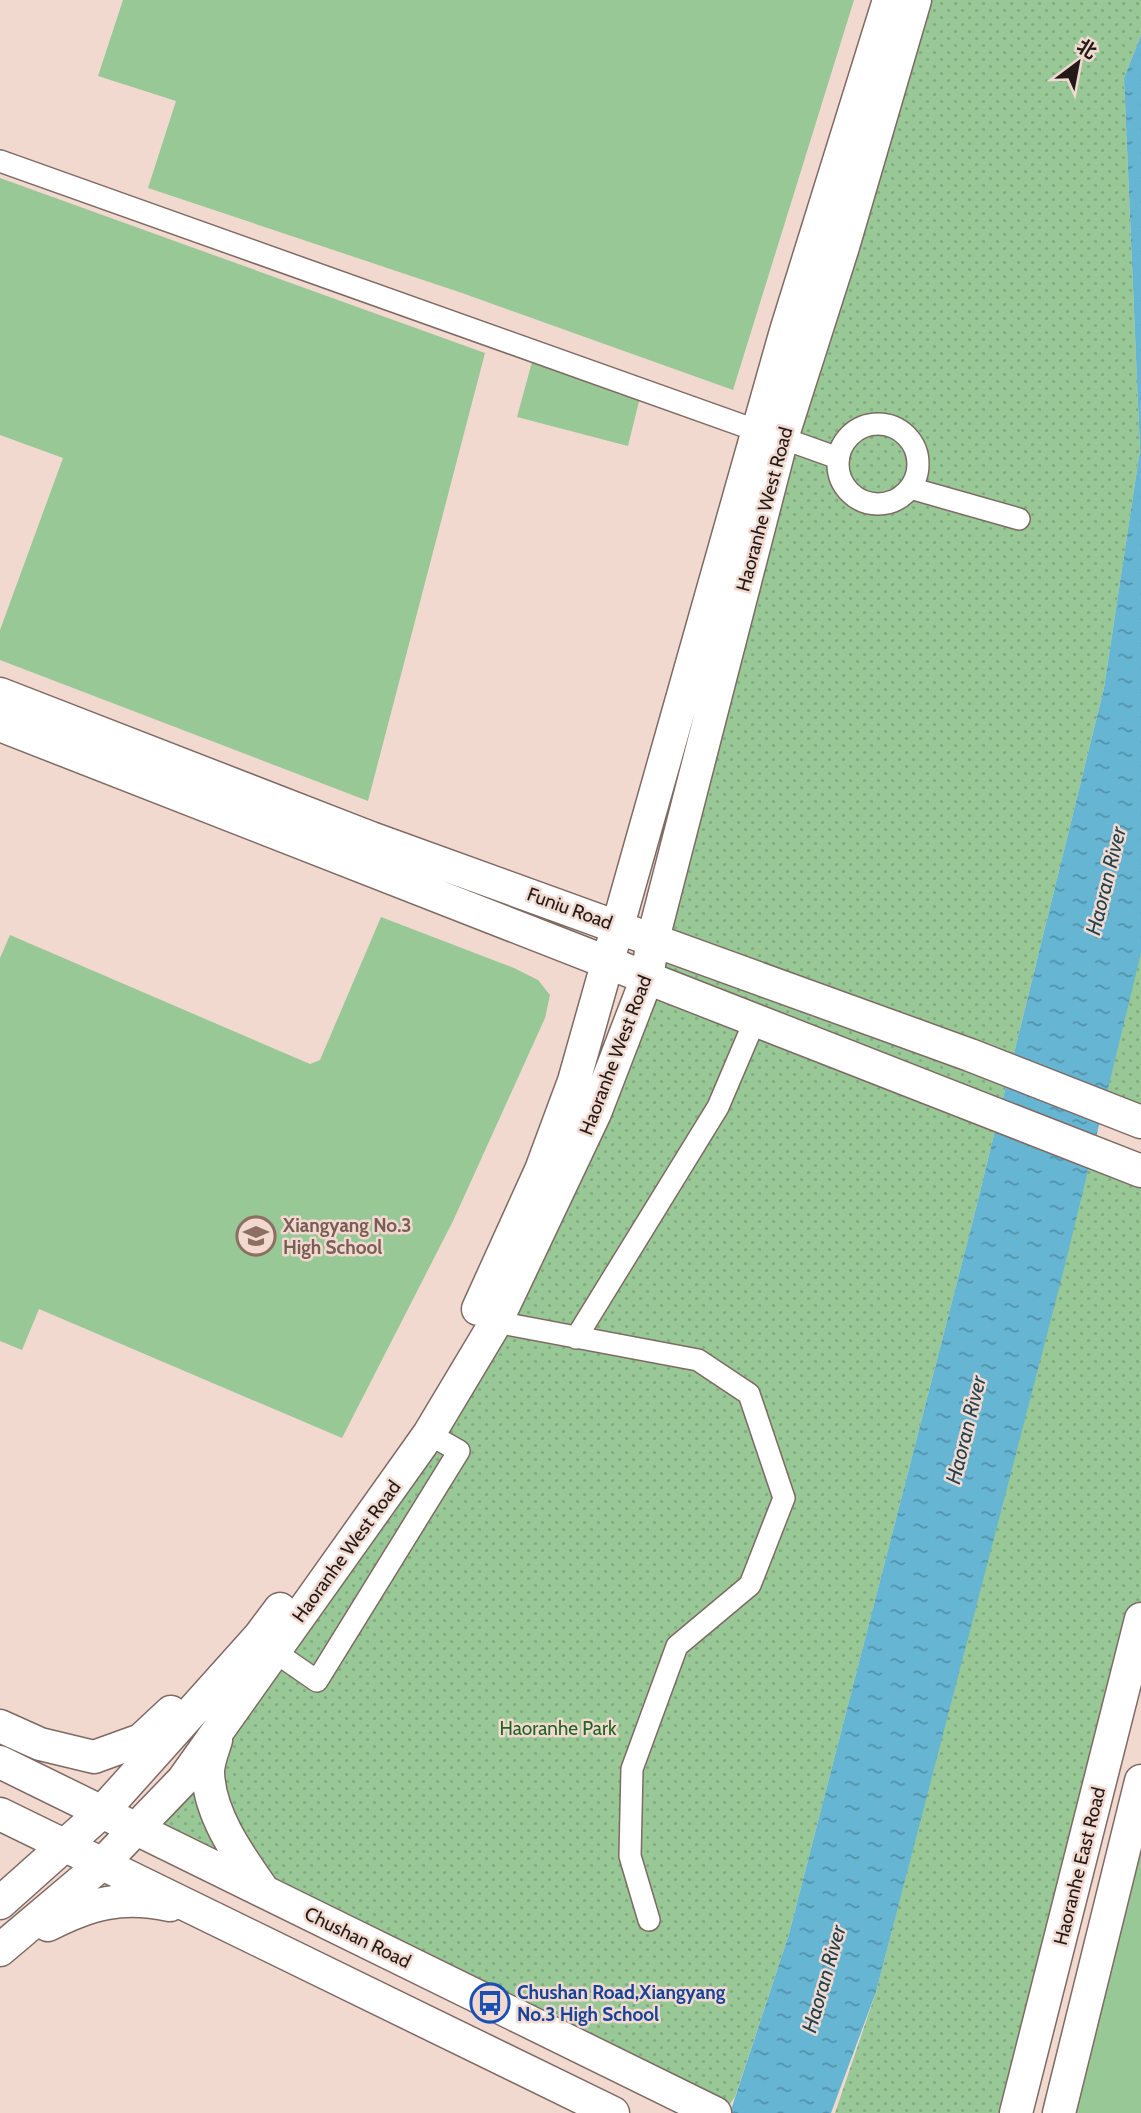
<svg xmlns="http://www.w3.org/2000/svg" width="1141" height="2113" font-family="Cabin,'Noto Sans SC',sans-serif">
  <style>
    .green { fill: #97c896 }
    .park { fill: url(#park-dots) }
    .water { fill: url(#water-ripples) }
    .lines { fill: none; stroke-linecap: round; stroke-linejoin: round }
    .street-casing { stroke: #7f6a63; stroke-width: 24 }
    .secondary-casing { stroke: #7f6a63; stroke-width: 35 }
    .street { stroke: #fff; stroke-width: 21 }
    .secondary { stroke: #fff; stroke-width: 32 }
    .labels { text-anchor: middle; stroke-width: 5; stroke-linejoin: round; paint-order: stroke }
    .street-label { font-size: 19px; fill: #231a17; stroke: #f1d9d0 }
    .education-label { font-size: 19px; font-weight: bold; fill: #785e54; stroke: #f1d9d0; text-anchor: start }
    .park-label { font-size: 19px; fill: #206423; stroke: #f1d9d0 }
    .transit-label { font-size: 19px; font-weight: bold; fill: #164399; stroke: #f1d9d0; text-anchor: start }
    .water-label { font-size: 21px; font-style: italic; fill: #1e4350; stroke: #f1d9d0 }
  </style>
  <defs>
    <pattern id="park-dots" width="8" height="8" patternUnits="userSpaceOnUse" patternTransform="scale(1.75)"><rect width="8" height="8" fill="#97c896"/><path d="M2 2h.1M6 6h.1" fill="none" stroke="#82ab81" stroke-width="1.8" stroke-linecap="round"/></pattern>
    <pattern id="water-ripples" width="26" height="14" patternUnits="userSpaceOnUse" patternTransform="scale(1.75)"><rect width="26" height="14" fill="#65b5d3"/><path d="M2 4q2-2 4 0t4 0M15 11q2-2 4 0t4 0" fill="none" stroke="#5392aa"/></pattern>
  </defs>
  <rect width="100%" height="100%" fill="#f1d9d0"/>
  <!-- green -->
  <path class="green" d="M123,0H854L733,390L462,293L148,188L176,101L98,76Z
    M0,178L485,353L368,801L0,660V630L63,458L0,435Z
    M535,351L642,389L628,446L517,417Z
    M381,917L514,968L538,980L550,995L545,1018L453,1221L342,1438L39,1309L22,1350L0,1341V958L10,935L310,1064L320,1060Z
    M1141,1781V2113H1059Z"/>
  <!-- park -->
  <path class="park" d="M915,0H1141V35L1124,78L1140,450L1104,688L972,1224L789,1934L735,2097L723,2113L139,1829L496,1322L595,1113Z
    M1141,952V1122L1099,1106Z
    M1092,1152L1141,1171V1619L1016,2113H835L876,1992Z"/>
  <!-- water -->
  <path class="water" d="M1141,35V953L1064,1269L876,1992L831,2113H730L789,1934L972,1224L1104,688L1140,450L1124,78Z"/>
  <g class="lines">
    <!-- street casing -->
    <g class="street-casing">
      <path id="street" d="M0,161L758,431
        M838 464a40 40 0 1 1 80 0a40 40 0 1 1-80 0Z
        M782,438L838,458
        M910,488L1019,519
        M496,1322L698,1360L749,1394L784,1498L750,1585L677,1646L632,1769L630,1856L649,1920
        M576,1338L718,1107L755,1020
        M275,1652L317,1681L459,1451L429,1434"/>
    </g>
    <!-- secondary casing -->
    <g class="secondary-casing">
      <path id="secondary" d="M0,694L371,838L970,1055L1141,1122
        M0,725L1141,1171
        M478,1309L541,1170L574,1081L786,331L889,0
        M0,1726L40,1744L94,1757L141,1740L171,1712
        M216,1740C213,1750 208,1762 208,1772C209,1815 240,1857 263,1890
        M0,1762L715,2113
        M0,1814L613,2113
        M0,1903L102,1812L259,1637L280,1609
        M48,1925C91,1903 122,1895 170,1905
        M0,1950L103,1863L183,1780L429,1434L496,1322L595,1113L647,978L653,939L782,438L842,250L915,0
        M1016,2113L1141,1619
        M1059,2113L1141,1781"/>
    </g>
    <!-- street -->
    <use href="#street" class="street"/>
    <!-- secondary -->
    <use href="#secondary" class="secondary"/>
  </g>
  <!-- icons -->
  <defs>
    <g id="school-ring" transform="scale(2.0125)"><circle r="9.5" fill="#f1d9d0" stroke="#8d6e63" stroke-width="1.5"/><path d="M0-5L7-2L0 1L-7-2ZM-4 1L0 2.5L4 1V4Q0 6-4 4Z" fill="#8d6e63"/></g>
    <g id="bus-ring" transform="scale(2.0125)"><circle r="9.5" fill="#f1d9d0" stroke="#1a4fb4" stroke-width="1.5"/><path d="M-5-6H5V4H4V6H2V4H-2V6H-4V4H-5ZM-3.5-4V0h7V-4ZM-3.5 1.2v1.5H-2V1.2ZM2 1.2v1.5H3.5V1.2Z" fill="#1a4fb4"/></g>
  </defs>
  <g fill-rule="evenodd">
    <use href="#school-ring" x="256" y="1236"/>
    <use href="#bus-ring" x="490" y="2003"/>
  </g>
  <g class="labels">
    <!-- street labels -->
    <g class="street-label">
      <text transform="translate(764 509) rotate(-75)" y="7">Haoranhe West Road</text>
      <text transform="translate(570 908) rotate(20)" y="7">Funiu Road</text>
      <text transform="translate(615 1055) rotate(-69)" y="7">Haoranhe West Road</text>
      <text transform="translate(346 1551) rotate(-54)" y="7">Haoranhe West Road</text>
      <text transform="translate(1079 1866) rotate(-76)" y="7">Haoranhe East Road</text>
      <text transform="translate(358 1937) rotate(26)" y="7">Chushan Road</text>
    </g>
    <!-- education labels -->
    <g class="education-label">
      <text x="283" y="1232">Xiangyang No.3<tspan x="283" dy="22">High School</tspan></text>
    </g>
    <!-- park labels -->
    <g class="park-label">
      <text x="558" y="1735">Haoranhe Park</text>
    </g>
    <!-- transit labels -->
    <g class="transit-label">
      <text x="517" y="1999">Chushan Road,Xiangyang<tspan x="517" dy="22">No.3 High School</tspan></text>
    </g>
    <!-- water labels -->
    <g class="water-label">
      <text transform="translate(1106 881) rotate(-76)" y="7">Haoran River</text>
      <text transform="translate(966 1430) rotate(-76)" y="7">Haoran River</text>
      <text transform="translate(824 1979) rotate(-74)" y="7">Haoran River</text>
    </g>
  </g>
  <!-- north arrow -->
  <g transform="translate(1078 63) rotate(32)" stroke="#f1d9d0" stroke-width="5" paint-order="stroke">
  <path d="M0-5L12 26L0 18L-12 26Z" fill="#231a17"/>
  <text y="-10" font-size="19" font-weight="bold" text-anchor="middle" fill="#231a17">北</text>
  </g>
</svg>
